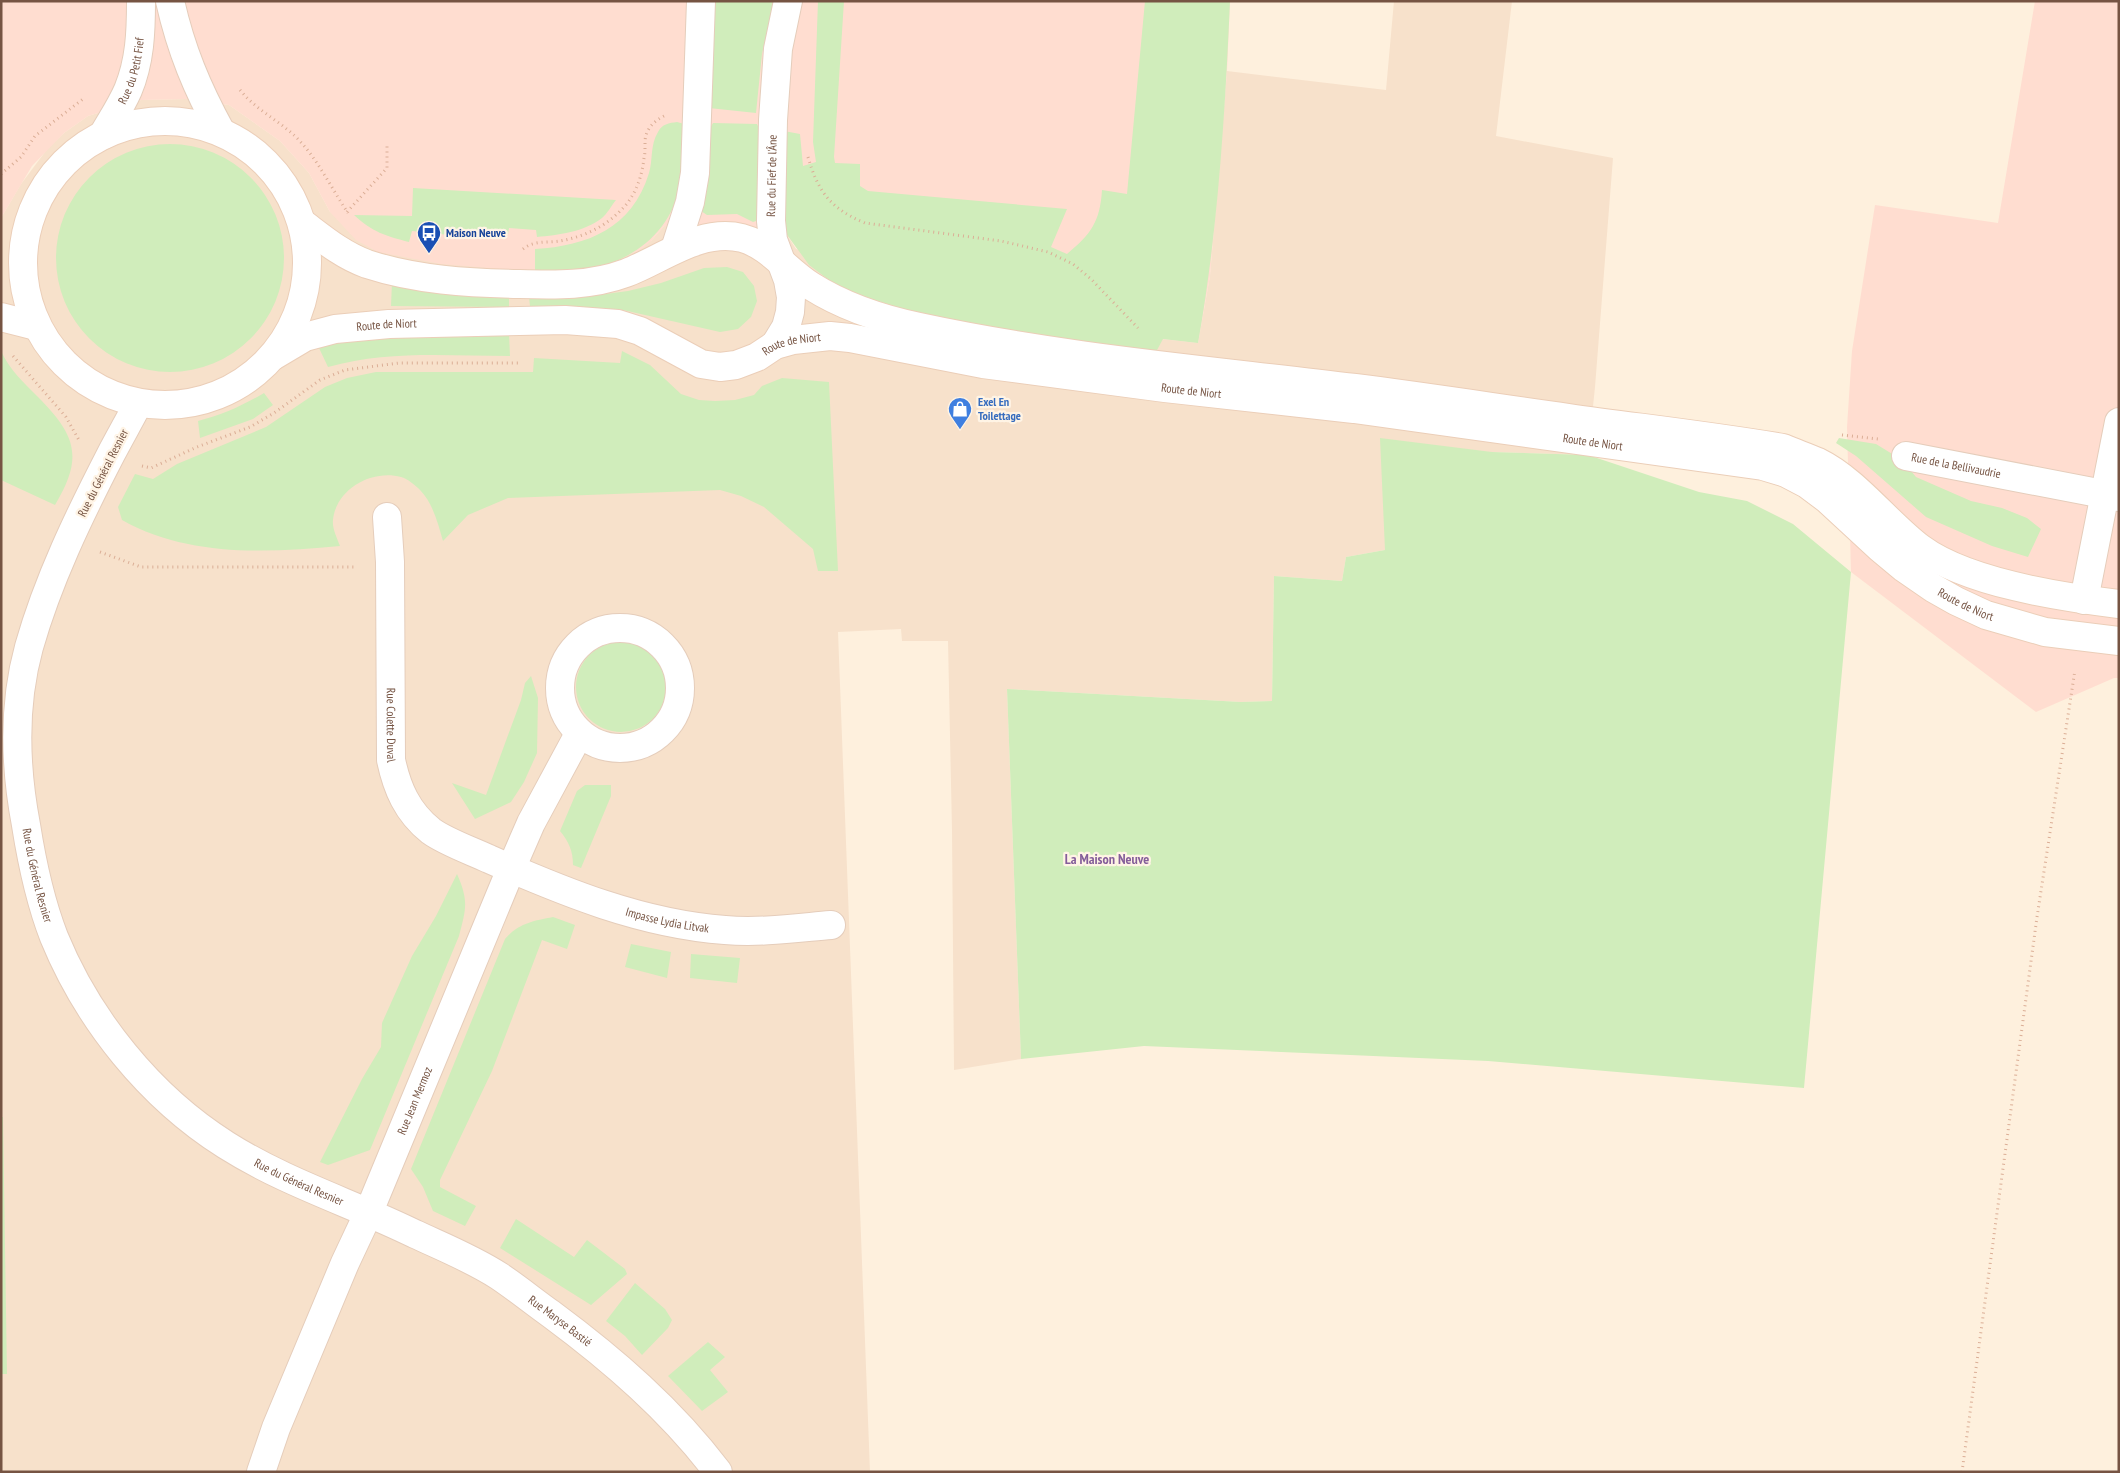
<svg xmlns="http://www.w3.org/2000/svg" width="2120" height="1473" font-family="'PT Sans Narrow',sans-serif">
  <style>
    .residential { fill: #f7e1cb }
    .commercial { fill: #ffddd0 }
    .green { fill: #d0edbb }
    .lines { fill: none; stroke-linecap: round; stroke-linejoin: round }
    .minor-casing { stroke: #e5cdbb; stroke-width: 30 }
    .secondary-casing { stroke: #ebceb8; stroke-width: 30 }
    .path { stroke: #dbae96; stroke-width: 3; stroke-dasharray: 1 4; stroke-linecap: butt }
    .minor { stroke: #fff; stroke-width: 28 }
    .secondary { stroke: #fff; stroke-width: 28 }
    .labels { text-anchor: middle; stroke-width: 4.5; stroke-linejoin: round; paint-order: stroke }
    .street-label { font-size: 12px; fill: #765443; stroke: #fff4e5 }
    .transit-label { font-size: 12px; font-weight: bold; fill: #164399; stroke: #fff4e5; text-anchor: start }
    .shop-label { font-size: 12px; font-weight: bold; fill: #366cbe; stroke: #fff4e5; text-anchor: start }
    .neighbourhood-label { font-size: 14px; font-weight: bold; fill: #845e9a; stroke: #fff4e5 }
  </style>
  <rect width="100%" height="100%" fill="#fef0dd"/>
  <!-- residential -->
  <path class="residential" d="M1394,1H1512L1496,136L1613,158L1595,387L1588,455L1492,452L1385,550L1346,557L1342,581L1274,576L1272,701L1241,702L1007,689L1021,1059L954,1070L952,830L948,641H902L901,629L838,632L870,1472H1V218L21,184L48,148L64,133L88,116L141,100L189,99L229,105L280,141L309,173L330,212L651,241L664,226L785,232L796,249L1162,339L1198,343L1210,276L1227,71L1386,90Z"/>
  <!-- commercial -->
  <path class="commercial" d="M1,1H1230L1227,71L1210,276L1198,343L1163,339L1156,352L900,308L829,280L809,265L785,232L664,226L651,241L637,252L535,272L441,264L378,252L356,240L330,212L309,173L280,141L229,105L189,99L141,100L88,116L64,133L32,166L1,218Z
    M2035,1H2119V678H2114L2036,712L1851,572L1847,427L1852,351L1875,205L1998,223Z"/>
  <!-- green -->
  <path class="green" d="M713,1H774L762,54L756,113L709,108Z
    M818,1H844L834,157L835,163L860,164V186L868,191L1067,209L1051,247L1067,254C1091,234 1100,222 1102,190L1127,194L1145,1H1230C1225,115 1218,231 1198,343L1163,339L1156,352L1079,343L968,323L900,308L853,293L829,280L809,265L785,232L784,131L800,134L803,166L816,162L813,142Z
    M677,122L688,125C686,144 685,163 681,182C672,232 633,262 584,270C569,273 551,271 535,272V249C588,246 632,228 649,173C653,160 650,145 658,132C662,124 669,123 677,122Z
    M713,123L757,124L760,131L759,220L753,222L737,214L707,215L701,211L709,130Z
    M56 258a114 114 0 1 1 228 0a114 114 0 1 1-228 0Z
    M413,188L616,200C612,205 607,214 602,218C584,232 558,235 537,237L536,230L509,228L508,234L479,231L477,238L412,231L409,242C386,236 372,232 354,215L412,216Z
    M727,267L743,272L754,286L757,301L751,317L738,329L720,332L623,310L530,306L529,297H583L628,291L661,283L704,268Z
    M392,282L509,296V307L391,306Z
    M509,333L510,356C448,356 388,350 328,367L319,348L360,337Z
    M1,351C9,369 24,383 37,396C76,435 84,457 55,505L1,480Z
    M622,351L650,365L681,394L699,400L715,401L735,400L754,395L762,386L782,378L829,382L838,571H818L813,549L764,507L741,496L720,490L508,498L468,515L443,541C438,524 433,503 420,490C416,486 407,478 401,477C372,469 336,489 333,520C332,528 337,538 340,546C266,553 188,557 122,520L118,507L135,474L153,479L177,464L266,427L325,387L347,378L376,372H533L534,358L620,363Z
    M264,393L273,405L253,419L200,438L198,421C222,415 242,406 264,393Z
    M1380,438L1492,452L1588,455L1699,492L1747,501L1793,524L1851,572L1804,1088L1488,1061L1144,1046L1021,1059L1007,689L1241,702L1272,701L1274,576L1342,581L1346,557L1385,550Z
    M1839,438L1876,444L1902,460L1916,477L1971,501L2002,508L2027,518L2041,529L2028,557L1992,546L1926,517L1856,456L1836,443Z
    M576 687a45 45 0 1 1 90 0a45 45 0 1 1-90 0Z
    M531,676L538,698L537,753L524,782L511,802L475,819L452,783L486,795L521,700L525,683Z
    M585,785H611V796L581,868L573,865C573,851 569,842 560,831L577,791Z
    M457,874C469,901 466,909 459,936L370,1150L328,1165L320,1162L362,1079L381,1047L382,1023L412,956L436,916Z
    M553,917L575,925L567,949L542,940L492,1071L440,1180V1187L476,1206L465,1226L433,1211L423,1187L411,1169L505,939C519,923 533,921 553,917Z
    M631,944L671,952L667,978L625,967Z
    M691,954L740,958L737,983L690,978Z
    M1,1117H3L7,1374H1Z
    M516,1219L574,1257L587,1240L625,1269L627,1274L591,1305L500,1248Z
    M635,1283L665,1309L672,1320L668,1328L642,1355L625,1336L606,1321Z
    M708,1342L725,1357L710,1370L728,1392L702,1411L668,1376Z"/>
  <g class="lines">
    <!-- minor casing -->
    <g class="minor-casing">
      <g id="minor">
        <path d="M170,1C181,50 197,88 221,132"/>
        <path id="s1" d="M103,135C111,121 121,106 128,90C140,61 141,32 141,1"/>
        <path d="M675,249L690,202L695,173L701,1"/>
        <path id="s2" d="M775,345L786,327L790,312L791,297L788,280L773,240L771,221L773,120L778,49L788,1"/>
        <path id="s3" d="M138,404C129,421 120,437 111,454C79,516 48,580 29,647C13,705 15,767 26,825C32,863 40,901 54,937C88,1020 150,1097 226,1145C286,1183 352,1203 415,1234C443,1247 473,1259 499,1276C517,1288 534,1302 551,1314C613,1360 671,1410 718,1472"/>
        <path id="s4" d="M1906,456L2119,497"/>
        <path id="s5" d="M387,517L390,562L391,760C397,788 407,812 431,831C446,842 472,851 489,859C564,892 642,924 725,930C760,933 796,928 831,925"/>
        <path d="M2084,600L2119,422"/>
        <circle cx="620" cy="688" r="60"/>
        <path id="s6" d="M261,1472L276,1428L345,1263L368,1214L511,869L531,823L579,734"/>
      </g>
    </g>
    <!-- secondary casing -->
    <g class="secondary-casing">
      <g id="secondary">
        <circle cx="165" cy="263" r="142"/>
        <path d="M302,223C322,238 342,255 367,264C416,280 468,283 519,284C556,285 591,286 626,273C663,259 700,228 742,238C769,245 788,272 811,286C844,307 881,319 919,327C1063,358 1209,370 1355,388C1426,397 1497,408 1569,418C1640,428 1712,436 1783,448C1794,453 1807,457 1818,462C1855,480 1887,523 1920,548C1967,583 2061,597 2119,604"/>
        <path d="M1,317L36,326"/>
        <path id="s7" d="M273,356L305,337L335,329L389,324L565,320L618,324L640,331L701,364L720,367L736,365L757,357L775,345L793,340L830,336L850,338L983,364L1165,388L1354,409L1763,466L1786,473L1807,484L1827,499L1880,548L1904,568L1933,588L1956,601L1986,615L2045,632L2119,641"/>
      </g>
    </g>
    <!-- path -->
    <path class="path" d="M240,90C255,109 278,120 296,137C318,159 331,188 348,213
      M808,157C818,192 831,209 865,223L1001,241L1048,252L1073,264L1091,279L1138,328
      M1,174L21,157L35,136L83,99
      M347,212L387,168V144
      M523,249C534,240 548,243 560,241C583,237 605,227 621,210C635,197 642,177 644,158C646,151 644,142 646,135C649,126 656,120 664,116
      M13,356L66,417L80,442
      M1842,435L1878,439
      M142,466L151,468L197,447L250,427L274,413L320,380L345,370L399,363H521
      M100,552L141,567H356
      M1962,1472L2037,917L2075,670"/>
    <!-- minor -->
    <use href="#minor" class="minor"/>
    <!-- secondary -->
    <use href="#secondary" class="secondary"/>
  </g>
  <!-- icons -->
  <defs>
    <g id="bus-pin" transform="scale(1.25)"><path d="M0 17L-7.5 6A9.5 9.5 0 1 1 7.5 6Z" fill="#1a4fb4" stroke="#fff4e5"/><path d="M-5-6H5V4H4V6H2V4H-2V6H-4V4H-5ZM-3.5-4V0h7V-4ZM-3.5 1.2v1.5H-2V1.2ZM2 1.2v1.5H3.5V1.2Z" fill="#fff"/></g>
    <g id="shop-pin" transform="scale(1.25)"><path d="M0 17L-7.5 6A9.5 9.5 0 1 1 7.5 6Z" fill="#3f7fe0" stroke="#fff4e5"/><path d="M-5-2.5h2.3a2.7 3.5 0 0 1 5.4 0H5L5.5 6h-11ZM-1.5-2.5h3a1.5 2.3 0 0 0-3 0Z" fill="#fff"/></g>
  </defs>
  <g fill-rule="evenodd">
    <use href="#bus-pin" x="429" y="233"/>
    <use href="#shop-pin" x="960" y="409"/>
  </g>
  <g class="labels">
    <!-- street labels -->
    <g class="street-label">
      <text dy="4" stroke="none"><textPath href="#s1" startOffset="71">Rue du Petit Fief</textPath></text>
      <text dy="4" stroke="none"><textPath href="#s2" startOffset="176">Rue du Fief de l'Âne</textPath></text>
      <text dy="4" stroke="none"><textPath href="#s7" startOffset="120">Route de Niort</textPath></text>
      <text dy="4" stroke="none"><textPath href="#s7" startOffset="540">Route de Niort</textPath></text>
      <text dy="4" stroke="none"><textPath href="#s7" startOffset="945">Route de Niort</textPath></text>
      <text dy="4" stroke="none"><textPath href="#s7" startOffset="1350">Route de Niort</textPath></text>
      <text dy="4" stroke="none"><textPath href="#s4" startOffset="51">Rue de la Bellivaudrie</textPath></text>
      <text transform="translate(103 473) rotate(-63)" y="4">Rue du Général Resnier</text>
      <text dy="4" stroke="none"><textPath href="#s7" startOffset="1770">Route de Niort</textPath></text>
      <text dy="4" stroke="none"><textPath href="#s5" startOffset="208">Rue Colette Duval</textPath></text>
      <text dy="4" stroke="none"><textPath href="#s3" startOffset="498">Rue du Général Resnier</textPath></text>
      <text dy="4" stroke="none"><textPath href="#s5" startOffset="580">Impasse Lydia Litvak</textPath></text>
      <text dy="4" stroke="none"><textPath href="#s6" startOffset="402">Rue Jean Mermoz</textPath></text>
      <text dy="4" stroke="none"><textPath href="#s3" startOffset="918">Rue du Général Resnier</textPath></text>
      <text dy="4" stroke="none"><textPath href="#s3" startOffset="1215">Rue Maryse Bastié</textPath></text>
    </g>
    <!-- transit labels -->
    <g class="transit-label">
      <text x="446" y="237">Maison Neuve</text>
    </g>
    <!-- shop labels -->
    <g class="shop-label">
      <text x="978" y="406">Exel En<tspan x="978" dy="14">Toilettage</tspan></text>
    </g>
    <!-- neighbourhood labels -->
    <g class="neighbourhood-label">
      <text x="1107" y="864">La Maison Neuve</text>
    </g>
  </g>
  <!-- border -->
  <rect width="2120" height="1473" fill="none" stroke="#765443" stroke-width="5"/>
</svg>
